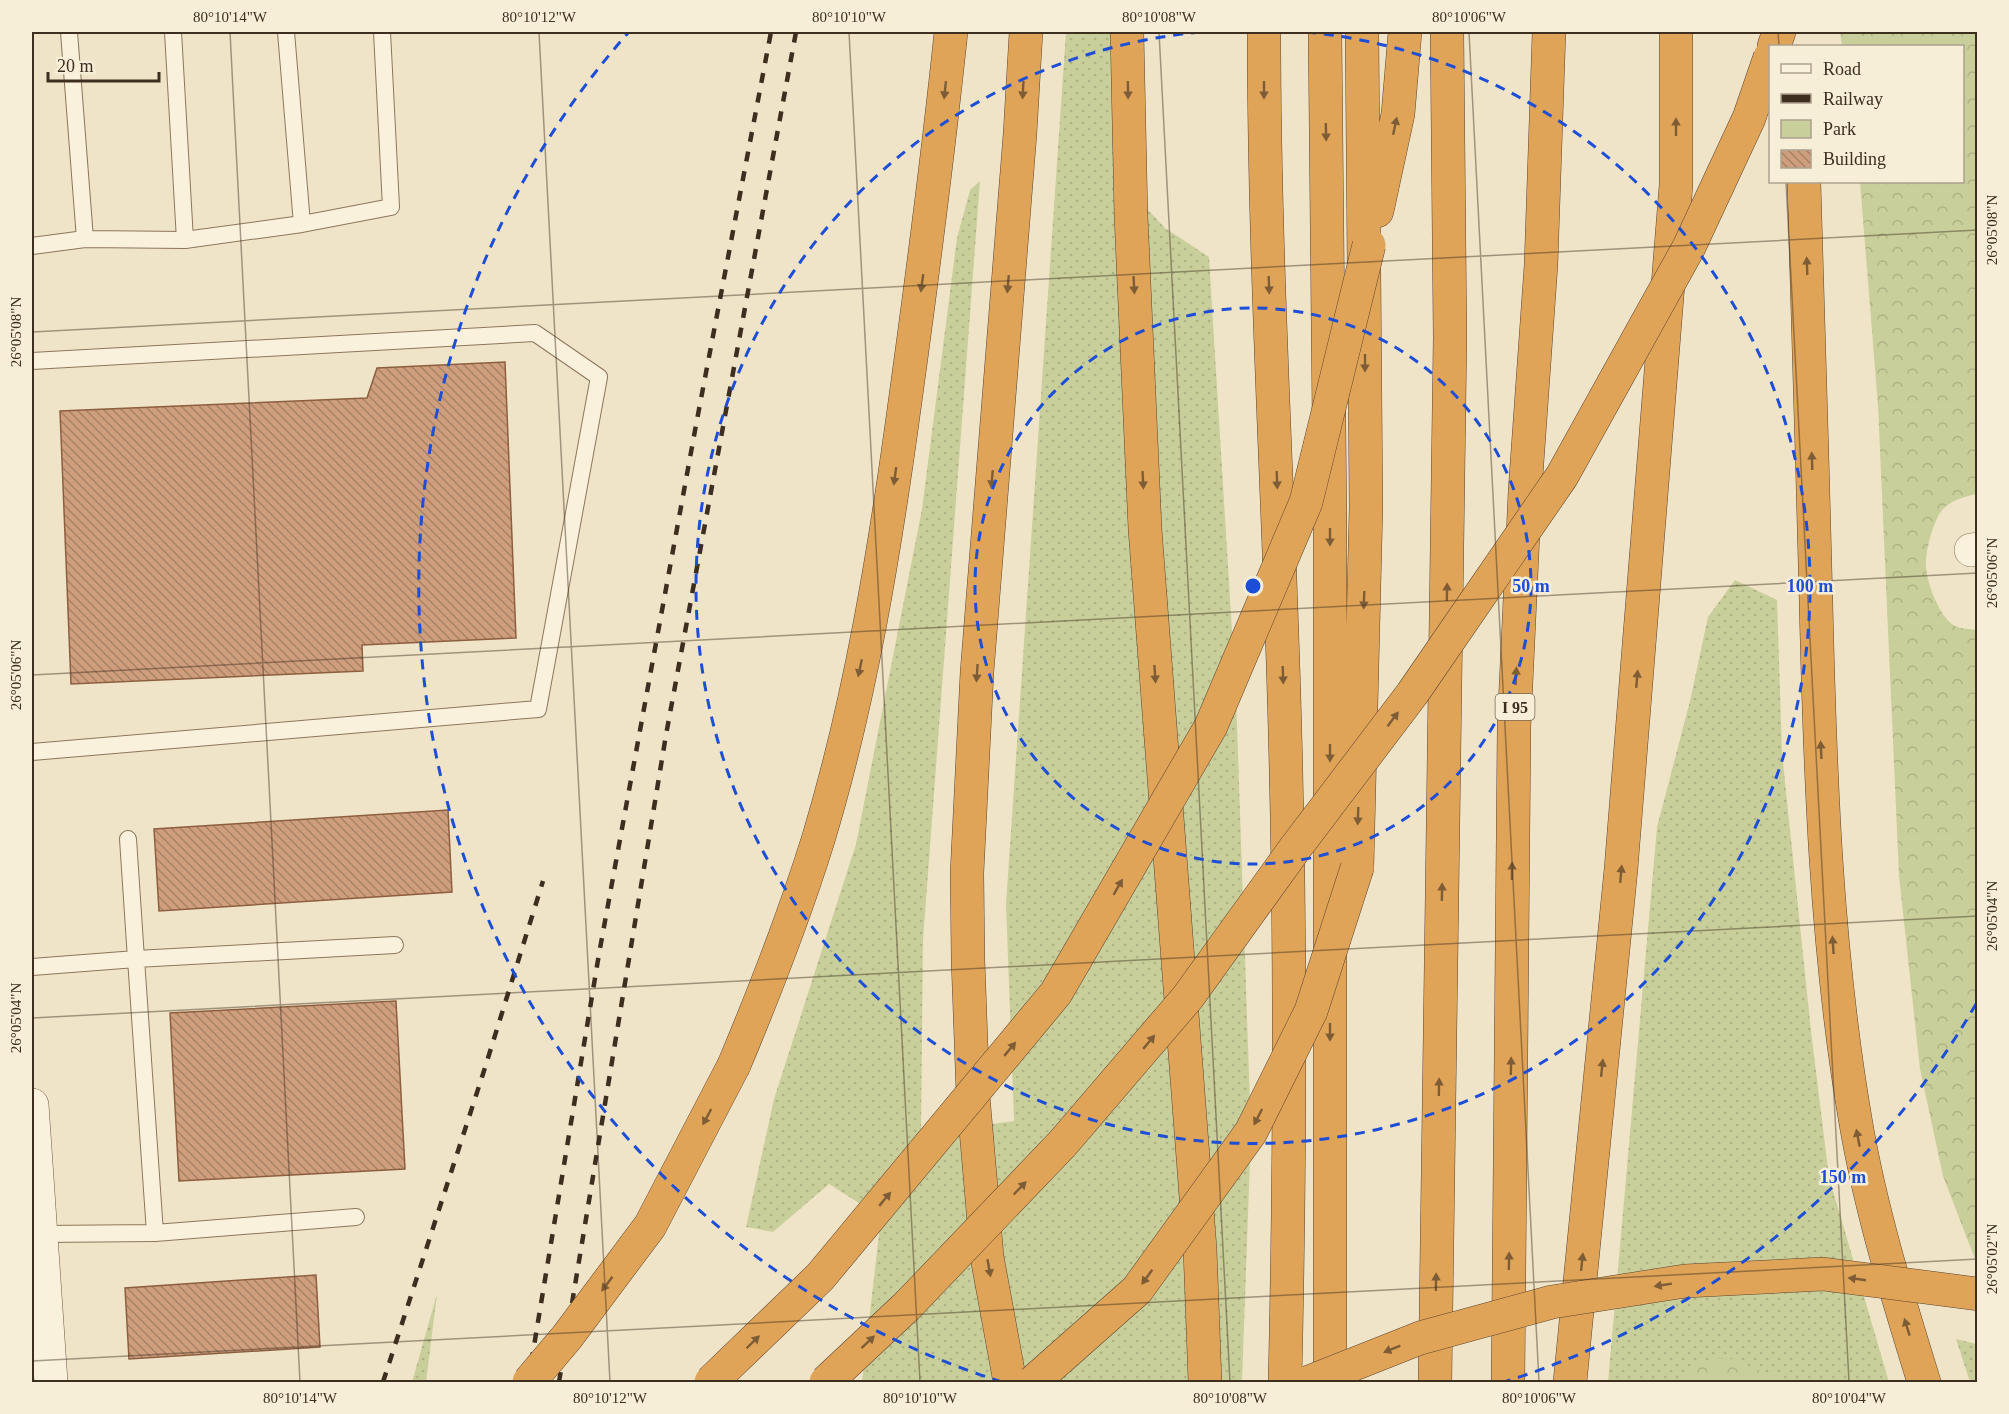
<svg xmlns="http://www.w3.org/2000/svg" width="2009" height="1414" font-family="Georgia,serif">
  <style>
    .green { fill: url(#green-dots) }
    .forest { fill: url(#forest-crowns) }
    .building { fill: url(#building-back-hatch); stroke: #8d5f41; stroke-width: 1.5 }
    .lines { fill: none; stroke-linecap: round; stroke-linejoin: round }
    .lane-casing { stroke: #8d765c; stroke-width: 18 }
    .street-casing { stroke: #8d765c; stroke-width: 34 }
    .secondary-casing { stroke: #6f573f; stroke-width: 34 }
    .highway-casing { stroke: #5b4430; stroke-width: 34 }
    .lane { stroke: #faf1dc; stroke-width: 16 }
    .street { stroke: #faf1dc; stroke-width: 33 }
    .secondary { stroke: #faf1dc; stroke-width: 33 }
    .highway { stroke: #e0a458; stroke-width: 33 }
    .rail { stroke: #3d2e20; stroke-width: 4.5; stroke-dasharray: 10 10; stroke-linecap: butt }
    .highway-bridge-casing { stroke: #5b4430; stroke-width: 34; stroke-linecap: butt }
    .highway-bridge { stroke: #e0a458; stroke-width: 33 }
    .oneway { fill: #7e5d36 }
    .ticks { fill: none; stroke: #3d2e20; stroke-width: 1.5; stroke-opacity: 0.45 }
    .ring { fill: none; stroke: #1d4ed8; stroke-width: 3; stroke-dasharray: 10 8 }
    .labels { text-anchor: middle; stroke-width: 5; stroke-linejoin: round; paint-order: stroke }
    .shield { fill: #f7eed8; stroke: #756857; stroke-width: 1.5 }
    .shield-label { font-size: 16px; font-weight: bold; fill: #3d2e20 }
    .centre { fill: #1d4ed8; stroke: #f7eed8; stroke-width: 3 }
    .ring-label { font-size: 18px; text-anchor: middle; font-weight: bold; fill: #1d4ed8; stroke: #f7eed8; stroke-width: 5; stroke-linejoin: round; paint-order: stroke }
    .neatline { fill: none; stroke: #3d2e20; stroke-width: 2 }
    .ticks-label { font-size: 15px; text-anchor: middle; fill: #3d2e20 }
  </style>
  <defs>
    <pattern id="green-dots" width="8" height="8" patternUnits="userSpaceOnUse" patternTransform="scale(1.5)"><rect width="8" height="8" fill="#c9cf9b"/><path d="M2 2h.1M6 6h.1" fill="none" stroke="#aeb285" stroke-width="1.8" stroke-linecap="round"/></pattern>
    <pattern id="forest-crowns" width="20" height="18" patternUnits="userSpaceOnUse" patternTransform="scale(1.5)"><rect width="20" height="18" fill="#c9cf9b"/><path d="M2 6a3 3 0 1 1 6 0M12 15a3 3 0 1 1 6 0" fill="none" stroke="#aeb285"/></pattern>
    <pattern id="building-back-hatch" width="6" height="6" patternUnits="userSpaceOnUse" patternTransform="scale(1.5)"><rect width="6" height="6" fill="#cf9f7d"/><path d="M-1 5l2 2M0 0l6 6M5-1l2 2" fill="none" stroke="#a98266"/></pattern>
  </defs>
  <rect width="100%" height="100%" fill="#f0e4c8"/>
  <!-- green -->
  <path class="green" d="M1066,32H1113L1134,195L1165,228L1209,257L1236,696L1251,1132L1242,1382H862L881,1217L829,1184L773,1232L746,1227L774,1099L856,844L922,509L957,238L970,190L980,181L923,940L921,1134L1014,1121L1006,904Z
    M1735,580L1777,600L1782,753L1811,1031L1829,1177L1889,1382H1608L1657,827L1690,701L1708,617Z
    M437,1294L426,1382H412Z
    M1956,1339L1977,1344V1382H1970Z"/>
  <!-- forest -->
  <path class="forest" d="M1840,32H1977V494C1966,496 1952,500 1944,508C1934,518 1927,546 1926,560C1924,577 1939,618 1955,626C1961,629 1971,629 1977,630V1259H1975L1943,1176L1920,1069L1899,876L1878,406L1860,182H1962V46H1842Z
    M1726,1357L1789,1382H1681L1696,1363Z"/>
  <!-- building -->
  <path class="building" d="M505,362L516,638L362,645L363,671L71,684L60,411L367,398L377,368Z
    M448,810L452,892L159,911L154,829Z
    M396,1001L405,1169L179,1181L170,1013Z
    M316,1275L320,1347L129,1359L125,1288Z"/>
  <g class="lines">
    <!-- lane casing -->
    <g class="lane-casing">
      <path id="lane" d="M69,32L85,239
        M173,32L185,240
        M286,32L302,224
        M32,246L85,239L185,240L302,224L391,207L382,32
        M32,361L535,333L599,377L538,709L32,752
        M32,967L136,959L128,839
        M155,1233L136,959L395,945
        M42,1234L155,1233L356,1217"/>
    </g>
    <!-- street casing -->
    <g class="street-casing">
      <path id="street" d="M1971,550L1978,549"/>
    </g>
    <!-- secondary casing -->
    <g class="secondary-casing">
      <path id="secondary" d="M32,1105L51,1382"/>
    </g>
    <!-- highway casing -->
    <g class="highway-casing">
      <path id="highway" d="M1127,32L1131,216L1145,529L1200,1249L1205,1382
        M1264,32C1264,265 1279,498 1285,731C1291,948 1290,1165 1285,1382
        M1325,32L1330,520V1382
        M1774,46L1779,32
        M1804,182C1809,322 1812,462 1816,602C1820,774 1826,948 1855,1118C1870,1208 1897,1295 1924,1382
        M1377,211L1398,114L1405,32
        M1357,868L1366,507L1362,32
        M734,1065C765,991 794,917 818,840C861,698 885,549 905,402C922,279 938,155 951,32
        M1010,1382L987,1257L973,1095L968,960L967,873L977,672L1020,134L1026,32
        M1435,1382L1450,338L1447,32
        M1508,1382L1514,727L1525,491L1541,265L1549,32
        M1570,1382L1621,869L1676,185V32"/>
    </g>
    <!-- lane -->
    <use href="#lane" class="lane"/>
    <!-- street -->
    <use href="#street" class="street"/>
    <!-- secondary -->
    <use href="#secondary" class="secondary"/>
    <!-- highway -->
    <use href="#highway" class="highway"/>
    <!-- rail -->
    <path class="rail" d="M383,1382L483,1074L543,881
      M528,1382L599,954L696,425L771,32
      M559,1382L666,735L796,32"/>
    <!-- highway-bridge casing -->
    <g class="highway-bridge-casing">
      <path id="highway-bridge" d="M529,1382L567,1337L650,1226L734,1065
        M711,1382L820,1277L1056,993L1211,726L1306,502L1369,245
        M826,1382L907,1306L1063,1143L1188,997L1296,847L1412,694L1562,476L1689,247L1749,118L1770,57
        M1033,1382L1137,1290L1251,1132L1311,1011L1357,868
        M1309,1382L1420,1338L1552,1302L1685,1281L1823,1274L1978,1294"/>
    </g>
    <!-- highway-bridge -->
    <use href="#highway-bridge" class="highway-bridge"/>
  </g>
  <!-- one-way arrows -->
  <defs><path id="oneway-solid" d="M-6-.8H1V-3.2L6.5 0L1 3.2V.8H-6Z" transform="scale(1.5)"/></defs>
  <g class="oneway">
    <use href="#oneway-solid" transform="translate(945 90) rotate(96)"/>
    <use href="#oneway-solid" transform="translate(1023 90) rotate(93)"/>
    <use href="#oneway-solid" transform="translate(1128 90) rotate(89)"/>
    <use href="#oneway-solid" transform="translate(1264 90) rotate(90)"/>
    <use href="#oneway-solid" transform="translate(1395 126) rotate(-78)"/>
    <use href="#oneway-solid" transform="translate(1676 127) rotate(-90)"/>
    <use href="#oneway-solid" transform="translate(1326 132) rotate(89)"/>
    <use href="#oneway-solid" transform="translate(1807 266) rotate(-92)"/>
    <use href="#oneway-solid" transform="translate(922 283) rotate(98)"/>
    <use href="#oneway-solid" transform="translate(1008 284) rotate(95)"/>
    <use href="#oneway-solid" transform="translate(1134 285) rotate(87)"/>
    <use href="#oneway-solid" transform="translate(1269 285) rotate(88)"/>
    <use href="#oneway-solid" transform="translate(1365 363) rotate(90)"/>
    <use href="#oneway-solid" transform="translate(1812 461) rotate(-92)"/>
    <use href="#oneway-solid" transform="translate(895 476) rotate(98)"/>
    <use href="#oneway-solid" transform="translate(992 479) rotate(95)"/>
    <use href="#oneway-solid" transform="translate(1143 480) rotate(87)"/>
    <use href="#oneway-solid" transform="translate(1277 480) rotate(88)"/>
    <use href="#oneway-solid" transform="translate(1330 537) rotate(90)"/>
    <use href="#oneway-solid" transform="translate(1447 592) rotate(-89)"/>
    <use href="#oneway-solid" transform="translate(1364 600) rotate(92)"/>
    <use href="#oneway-solid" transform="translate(860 668) rotate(102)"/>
    <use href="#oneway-solid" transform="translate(977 673) rotate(94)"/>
    <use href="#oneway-solid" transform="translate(1155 674) rotate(86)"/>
    <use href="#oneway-solid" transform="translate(1283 675) rotate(88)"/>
    <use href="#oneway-solid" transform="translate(1516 676) rotate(-87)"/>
    <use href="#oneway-solid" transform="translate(1637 679) rotate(-85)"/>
    <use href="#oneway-solid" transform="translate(1393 719) rotate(-53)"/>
    <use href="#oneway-solid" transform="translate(1821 750) rotate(-93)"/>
    <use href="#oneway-solid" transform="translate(1330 753) rotate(90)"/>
    <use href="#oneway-solid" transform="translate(1358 816) rotate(92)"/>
    <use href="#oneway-solid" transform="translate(1512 871) rotate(-89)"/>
    <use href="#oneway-solid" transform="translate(1621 874) rotate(-85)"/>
    <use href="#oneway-solid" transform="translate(1118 887) rotate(-60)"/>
    <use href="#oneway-solid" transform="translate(1442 892) rotate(-89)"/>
    <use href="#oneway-solid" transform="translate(1833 945) rotate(-94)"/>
    <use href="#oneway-solid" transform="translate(1330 1032) rotate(90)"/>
    <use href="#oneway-solid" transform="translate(1149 1042) rotate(-50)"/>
    <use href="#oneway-solid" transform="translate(1010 1049) rotate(-50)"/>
    <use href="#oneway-solid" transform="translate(1511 1066) rotate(-89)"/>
    <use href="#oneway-solid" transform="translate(1602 1068) rotate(-84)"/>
    <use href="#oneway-solid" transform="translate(1439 1087) rotate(-89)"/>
    <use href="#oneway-solid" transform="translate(707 1117) rotate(118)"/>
    <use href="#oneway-solid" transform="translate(1258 1117) rotate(117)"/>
    <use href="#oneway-solid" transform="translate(1858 1138) rotate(-101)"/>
    <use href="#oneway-solid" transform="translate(1020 1188) rotate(-46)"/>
    <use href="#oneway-solid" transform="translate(885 1199) rotate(-50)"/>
    <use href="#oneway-solid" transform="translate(1509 1261) rotate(-89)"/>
    <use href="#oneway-solid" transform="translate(1582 1262) rotate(-84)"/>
    <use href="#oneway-solid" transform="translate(989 1268) rotate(80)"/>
    <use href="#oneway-solid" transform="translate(1147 1277) rotate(126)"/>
    <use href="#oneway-solid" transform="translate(1857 1279) rotate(-172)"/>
    <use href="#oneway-solid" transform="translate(1436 1282) rotate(-89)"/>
    <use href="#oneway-solid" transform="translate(607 1284) rotate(127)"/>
    <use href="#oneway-solid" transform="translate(1663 1285) rotate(171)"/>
    <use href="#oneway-solid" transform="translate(1907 1327) rotate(-107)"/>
    <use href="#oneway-solid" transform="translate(753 1342) rotate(-44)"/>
    <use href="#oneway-solid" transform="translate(868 1342) rotate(-43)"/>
    <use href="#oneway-solid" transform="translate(1392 1349) rotate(158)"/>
  </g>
  <!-- ticks -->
  <path class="ticks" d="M230,32L300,1382M539,32L610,1382M849,32L920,1382M1159,32L1230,1382M1469,32L1539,1382M1778,32L1779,46M1786,182L1849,1382M32,332L1978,230M32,675L1978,573M32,1018L1978,916M32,1361L1978,1259"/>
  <!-- distance rings -->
  <g class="ring">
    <circle cx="1253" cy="586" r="278"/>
    <path d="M1306 32A557 557 0 1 1 1200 32"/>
    <path d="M1976 1004A835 835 0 0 1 1504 1382M1002 1382A835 835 0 0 1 628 33"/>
  </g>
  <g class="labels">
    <!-- shield labels -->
    <rect class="shield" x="1495.5" y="694" width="39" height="26" rx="4.5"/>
    <g class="shield-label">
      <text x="1515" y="713">I 95</text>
    </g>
  </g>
  <circle cx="1253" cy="586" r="9" class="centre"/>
  <g class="ring-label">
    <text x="1531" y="592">50 m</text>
    <text x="1810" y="592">100 m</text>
    <text x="1843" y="1183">150 m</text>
  </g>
  <!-- border -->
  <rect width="2009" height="1414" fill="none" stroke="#f7eed8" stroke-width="66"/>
  <!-- legend -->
  <rect x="1769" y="45" width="195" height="138" fill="#f7eed8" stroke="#ada18e" stroke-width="1.5"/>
  <rect x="1781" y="64" width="30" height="9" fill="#faf1dc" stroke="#ada18e" stroke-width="1.5"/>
  <text x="1823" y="75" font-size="18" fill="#3d2e20">Road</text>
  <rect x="1781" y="94" width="30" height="9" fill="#3d2e20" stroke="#ada18e" stroke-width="1.5"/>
  <text x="1823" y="105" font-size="18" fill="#3d2e20">Railway</text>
  <rect x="1781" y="120" width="30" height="18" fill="#c9cf9b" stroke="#ada18e" stroke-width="1.5"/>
  <text x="1823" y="135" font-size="18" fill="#3d2e20">Park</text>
  <rect x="1781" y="150" width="30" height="18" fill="url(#building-back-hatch)" stroke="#ada18e" stroke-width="1.5"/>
  <text x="1823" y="165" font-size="18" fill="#3d2e20">Building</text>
  <!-- scale -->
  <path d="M48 72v9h111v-9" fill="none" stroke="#3d2e20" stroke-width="3"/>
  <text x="57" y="72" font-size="18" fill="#3d2e20" stroke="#f7eed8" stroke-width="4.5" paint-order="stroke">20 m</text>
  <rect x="33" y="33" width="1943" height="1348" class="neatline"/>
  <g class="ticks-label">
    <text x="230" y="22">80°10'14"W</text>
    <text x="539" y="22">80°10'12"W</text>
    <text x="849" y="22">80°10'10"W</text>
    <text x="1159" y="22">80°10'08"W</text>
    <text x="1469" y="22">80°10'06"W</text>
    <text transform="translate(1992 230) rotate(-90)" y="5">26°05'08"N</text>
    <text transform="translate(16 332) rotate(-90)" y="5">26°05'08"N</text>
    <text transform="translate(1992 573) rotate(-90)" y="5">26°05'06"N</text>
    <text transform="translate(16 675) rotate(-90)" y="5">26°05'06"N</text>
    <text transform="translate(1992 916) rotate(-90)" y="5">26°05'04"N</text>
    <text transform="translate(16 1018) rotate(-90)" y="5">26°05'04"N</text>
    <text transform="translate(1992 1259) rotate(-90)" y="5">26°05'02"N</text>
    <text x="300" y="1403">80°10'14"W</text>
    <text x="610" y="1403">80°10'12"W</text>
    <text x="920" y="1403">80°10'10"W</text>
    <text x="1230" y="1403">80°10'08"W</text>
    <text x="1539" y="1403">80°10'06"W</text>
    <text x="1849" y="1403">80°10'04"W</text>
  </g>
</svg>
